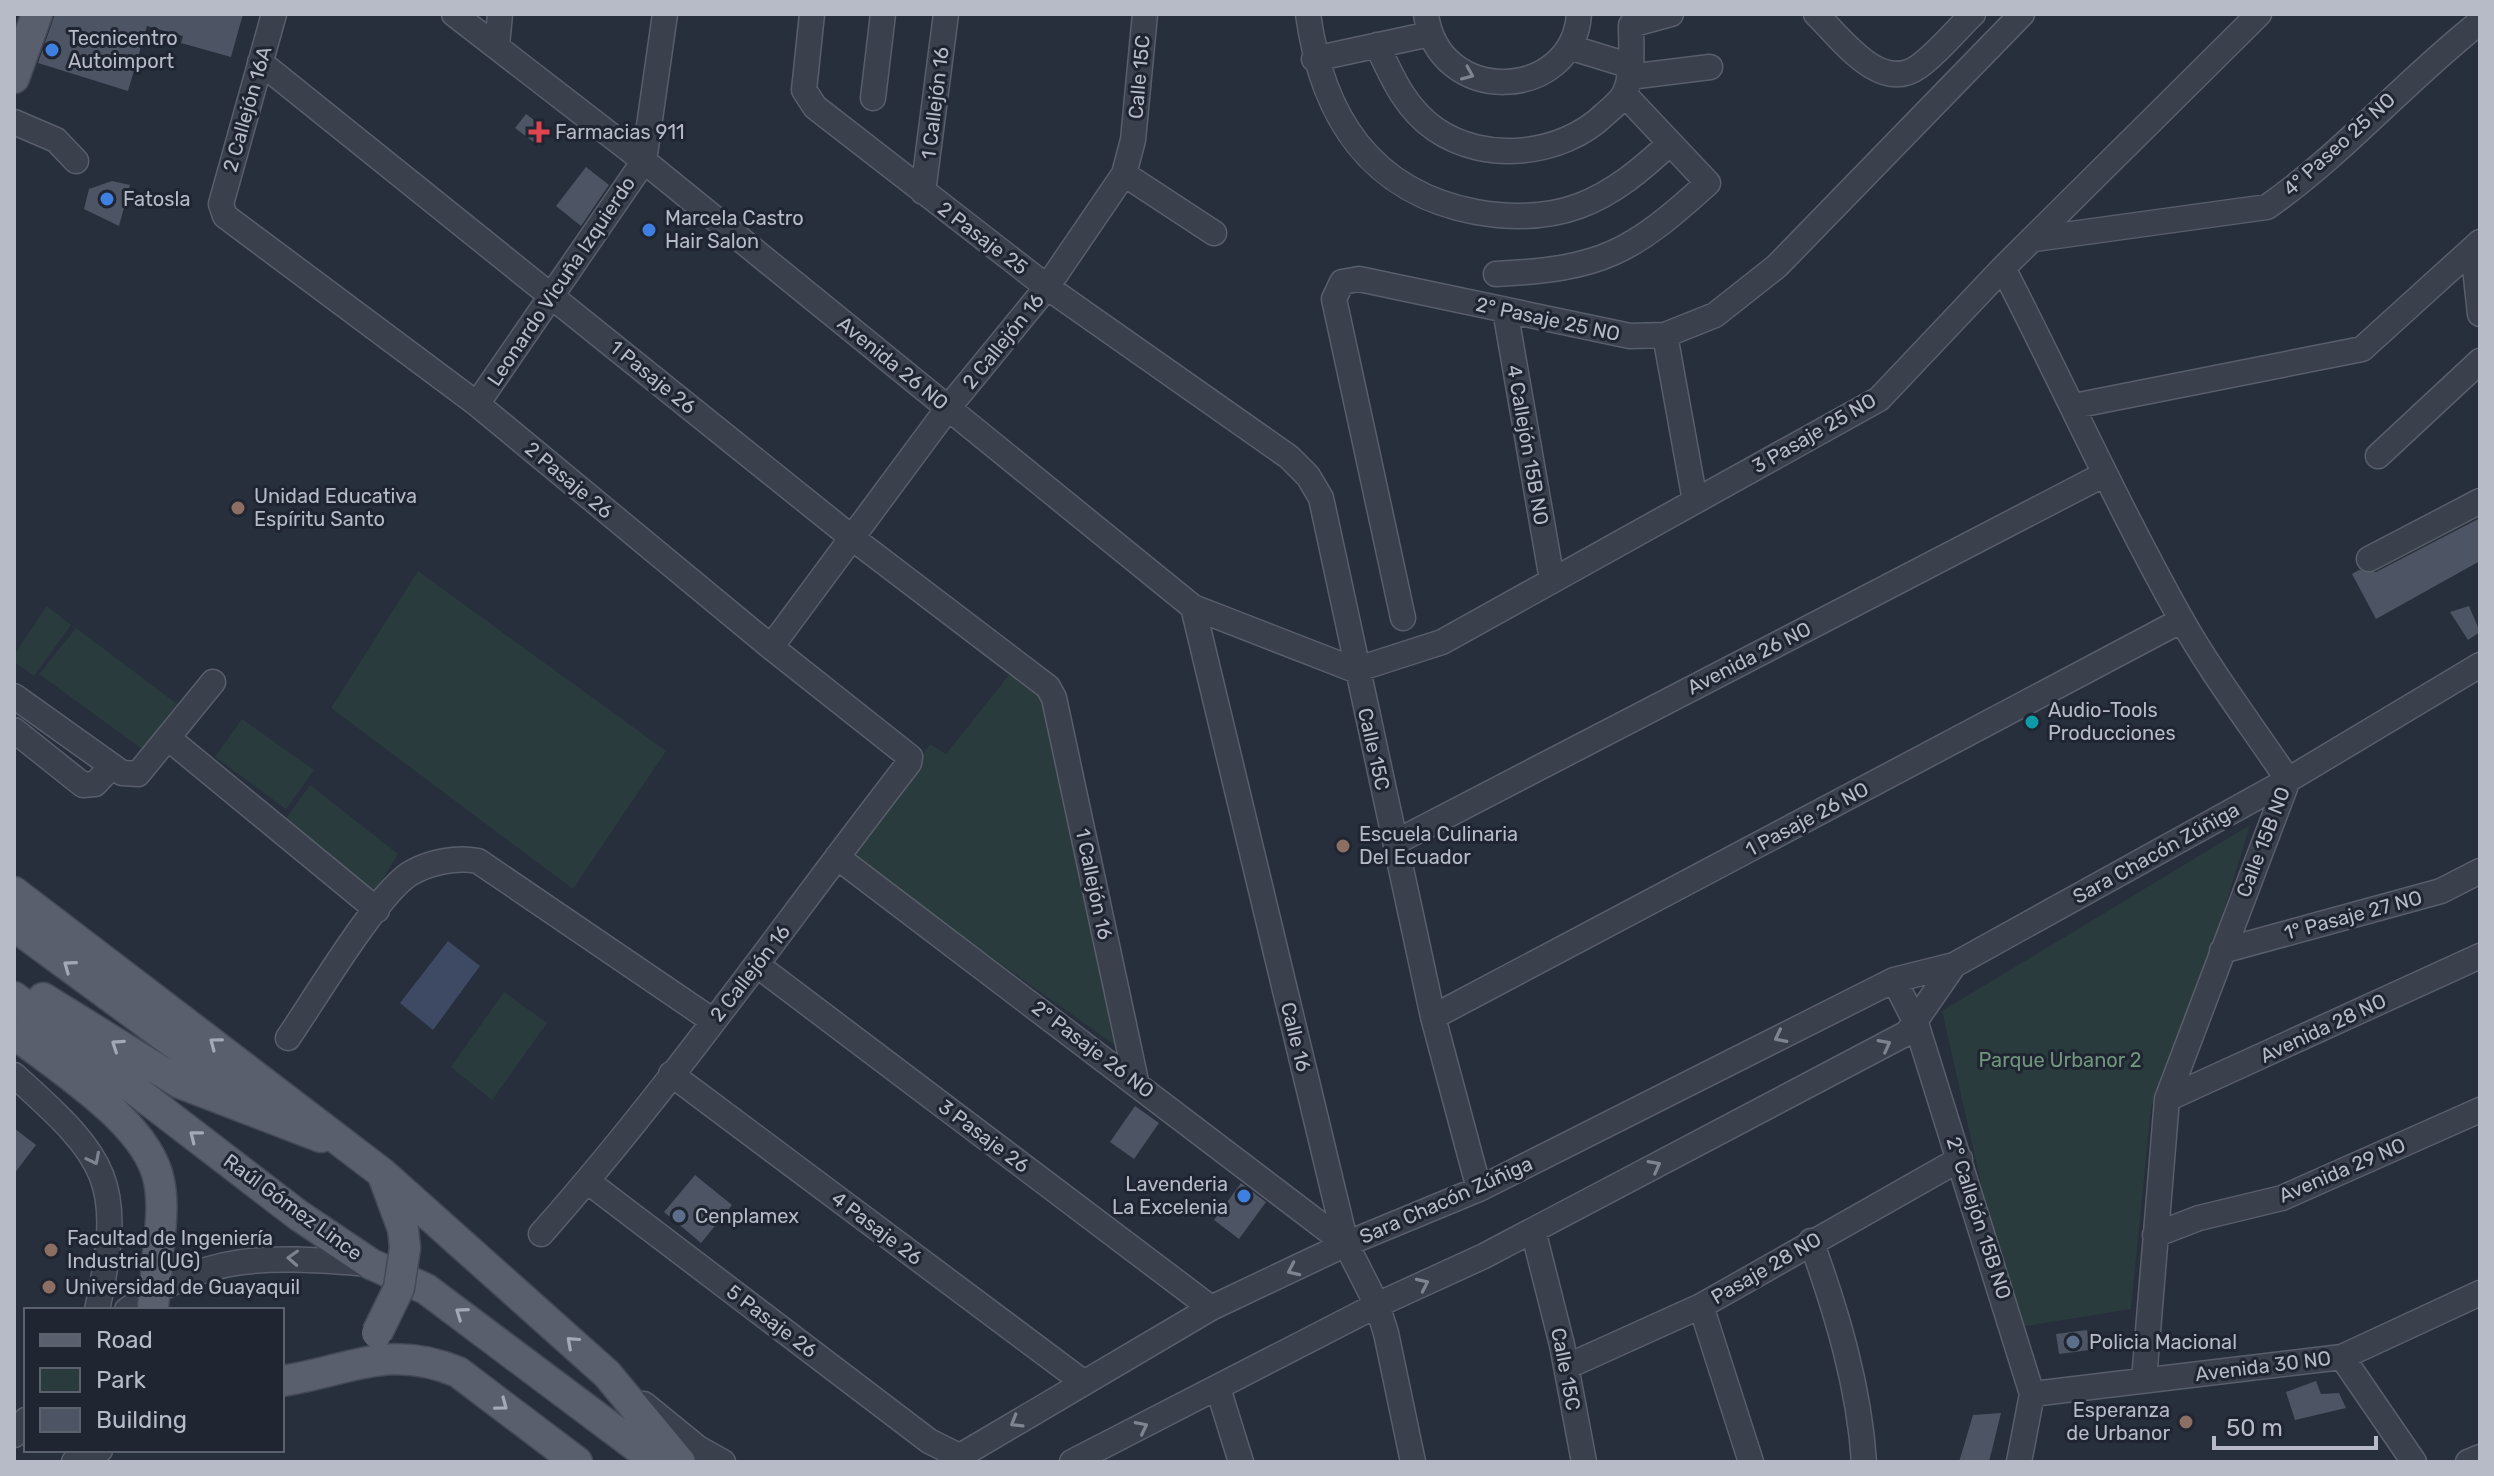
<svg xmlns="http://www.w3.org/2000/svg" width="2494" height="1476" font-family="Rubik,sans-serif">
  <style>
    .green { fill: #2a3b3e }
    .water { fill: #3e4a63 }
    .building { fill: #4d5565 }
    .lines { fill: none; stroke-linecap: round; stroke-linejoin: round }
    .minor-casing { stroke: #595e6b; stroke-width: 27 }
    .major-casing { stroke: #444956; stroke-width: 33 }
    .minor { stroke: #3b404d; stroke-width: 24 }
    .major { stroke: #595f6c; stroke-width: 30 }
    .major-bridge-casing { stroke: #444956; stroke-width: 33; stroke-linecap: butt }
    .major-bridge { stroke: #595f6c; stroke-width: 30 }
    .oneway { stroke: #7f8491 }
    .oneway2 { stroke: #a4a9b6 }
    .shop-dot { fill: #3f7fe0; stroke: #202532; stroke-width: 3 }
    .health-dot { fill: #e0444e; stroke: #202532; stroke-width: 3 }
    .education-dot { fill: #8d6e63; stroke: #202532; stroke-width: 3 }
    .culture-dot { fill: #0f9aa8; stroke: #202532; stroke-width: 3 }
    .service-dot { fill: #5c6f8a; stroke: #202532; stroke-width: 3 }
    .labels { text-anchor: middle; stroke-width: 6; stroke-linejoin: round; paint-order: stroke }
    .poi-label { font-size: 20px; fill: #b7bbc8; stroke: #202532; text-anchor: start }
    .street-label { font-size: 20px; fill: #b7bbc8; stroke: #202532 }
    .park-label { font-size: 20px; fill: #70967d; stroke: #202532 }
  </style>
  <rect width="100%" height="100%" fill="#272e3c"/>
  <!-- green -->
  <path class="green" d="M418,571L666,751L573,889L331,708Z
    M47,606L71,625L34,676L14,662V655Z
    M76,628L177,704L142,749L39,674Z
    M1009,675L1040,691L1123,1051L851,857L930,744L946,754Z
    M242,719L314,770L286,809L215,757Z
    M310,785L398,854L366,906L273,837Z
    M2250,825L2219,926L2151,1108L2131,1309L2014,1328L1942,1011Z
    M504,992L547,1023L492,1100L451,1067Z"/>
  <!-- water -->
  <path class="water" d="M448,941L480,966L433,1030L400,1003Z"/>
  <!-- building -->
  <path class="building" d="M55,14H243L231,57L181,43L183,36L147,26L128,91L38,63Z
    M526,114L549,131L539,146L515,128Z
    M586,167L609,185L581,226L556,206Z
    M112,181L130,185L119,226L84,209L89,189Z
    M2480,518V561L2376,619L2352,574L2359,570L2376,572Z
    M2469,606L2480,632L2468,640L2450,612Z
    M1135,1106L1159,1123L1134,1159L1110,1142Z
    M14,1128L36,1145L14,1174Z
    M695,1175L732,1205L701,1243L664,1212Z
    M1241,1183L1266,1202L1239,1239L1214,1220Z
    M2087,1330L2090,1350L2059,1354L2056,1334Z
    M2316,1381L2321,1394L2339,1393L2346,1408L2295,1420L2286,1392Z
    M2001,1413L1989,1462H1959L1973,1415Z"/>
  <g class="lines">
    <!-- minor casing -->
    <g class="minor-casing">
      <path id="minor" d="M274,14L221,204L225,216L477,404L771,647L910,757L909,763C787,920 673,1085 541,1234
        M454,14L644,161L1193,607L1355,670L1442,642L1879,399L2003,268L2259,14
        M812,14L804,90L815,107L1047,287L1289,457L1308,476L1321,498L1433,1017L1479,1189
        M1308,14C1322,116 1370,192 1476,212C1510,218 1546,218 1579,206C1614,193 1642,169 1669,144
        M1426,14C1438,107 1573,102 1579,14
        M1816,14C1840,37 1880,94 1918,67C1938,53 1955,31 1973,14
        M1377,45C1392,77 1405,108 1435,129C1485,164 1562,156 1605,114C1612,108 1622,100 1625,92C1634,72 1631,46 1631,25L1671,14
        M497,46L500,14
        M1569,47L1631,66
        M1314,59L1430,34
        M260,62L851,537L1048,687L1054,698L1136,1081
        M1629,77L1710,67
        M873,98L883,14
        M14,122L56,140L76,161
        M1124,174L1214,233
        M923,192L946,14
        M2035,239L2267,207C2344,153 2406,80 2480,22
        M2473,249L2480,314
        M2003,268C2063,384 2116,503 2180,617C2212,674 2252,726 2288,780L2167,1099L2144,1380
        M1496,274C1602,269 1631,253 1708,183L1624,94
        M1505,310L1552,580
        M1665,335L1695,501
        M477,404L644,161L665,14
        M2074,406L2362,349L2480,242
        M2378,456L2480,361
        M2369,559L2480,501
        M1193,607L1346,1244L1377,1305L1386,1333L1413,1462
        M1403,618L1334,299L1342,282L1359,279L1630,336L1665,335L1715,315L1777,266L2022,14
        M771,647L948,408L1047,287L1124,174L1133,140L1145,14
        M14,696L122,773L138,774L213,682
        M14,730L83,785L95,784L112,766
        M168,738L377,910
        M1396,842L2103,475
        M837,857L1346,1244
        M2222,951L2441,891L2480,871
        M757,965L1211,1308
        M1894,980L1916,1023L2032,1394L2019,1462
        M1433,1017L2182,620
        M288,1038C313,1002 378,892 411,873C430,862 456,857 478,861L713,1021
        M671,1074L1083,1382
        M14,1075C109,1160 125,1181 97,1310
        M2167,1099L2480,956
        M587,1181L929,1441L959,1456
        M1533,1230L1562,1345L1584,1462
        M2155,1235L2199,1218L2282,1198L2480,1110
        M1811,1241C1837,1313 1859,1386 1864,1462
        M1701,1306L1751,1462
        M127,1310C211,1250 273,1257 371,1264
        M2342,1357L2414,1462
        M1566,1367L1701,1306L1960,1159
        M1218,1388L1241,1462
        M2032,1394L2342,1357L2480,1293
        M644,1404L698,1448L723,1462
        M14,1435L26,1420
        M74,1462L100,1450
        M950,1462L1211,1308L1346,1244L1479,1189L1894,980L1954,965L2288,780L2480,665
        M1072,1462L1377,1305L1484,1256L1907,1033L1954,965
        M2468,1462L2480,1457"/>
    </g>
    <!-- major casing -->
    <g class="major-casing">
      <path id="major" d="M14,78L37,14
        M14,892L382,1173L607,1374L680,1462
        M14,926L220,1077L255,1097
        M14,997L298,1215L371,1264L426,1289L657,1462
        M43,998L180,1083L321,1137
        M14,1033C59,1069 148,1123 159,1181C164,1205 160,1231 158,1255
        M384,1178L403,1229L405,1248
        M282,1381C349,1371 388,1343 458,1372L577,1462"/>
    </g>
    <!-- minor -->
    <use href="#minor" class="minor"/>
    <!-- major -->
    <use href="#major" class="major"/>
    <!-- major-bridge casing -->
    <g class="major-bridge-casing">
      <path id="major-bridge" d="M153,1307L158,1255
        M377,1333L399,1288L405,1248"/>
    </g>
    <!-- major-bridge -->
    <use href="#major-bridge" class="major-bridge"/>
  </g>
  <!-- one-way arrows -->
  <defs><path id="oneway-chevron" d="M-2-3.5L2.5 0L-2 3.5" fill="none" stroke-width="1.6" stroke-linecap="round" stroke-linejoin="round" transform="scale(2)"/></defs>
  <g class="oneway">
    <use href="#oneway-chevron" transform="translate(1468 74) rotate(23)"/>
    <use href="#oneway-chevron" transform="translate(1780 1037) rotate(153)"/>
    <use href="#oneway-chevron" transform="translate(1885 1045) rotate(-28)"/>
    <use href="#oneway-chevron" transform="translate(94 1159) rotate(63)"/>
    <use href="#oneway-chevron" transform="translate(1655 1166) rotate(-28)"/>
    <use href="#oneway-chevron" transform="translate(293 1258) rotate(-177)"/>
    <use href="#oneway-chevron" transform="translate(1293 1270) rotate(155)"/>
    <use href="#oneway-chevron" transform="translate(1423 1284) rotate(-25)"/>
    <use href="#oneway-chevron" transform="translate(1016 1422) rotate(149)"/>
    <use href="#oneway-chevron" transform="translate(1142 1427) rotate(-27)"/>
  </g>
  <g class="oneway2">
    <use href="#oneway-chevron" transform="translate(69 966) rotate(-144)"/>
    <use href="#oneway-chevron" transform="translate(215 1043) rotate(-143)"/>
    <use href="#oneway-chevron" transform="translate(117 1045) rotate(-146)"/>
    <use href="#oneway-chevron" transform="translate(195 1136) rotate(-142)"/>
    <use href="#oneway-chevron" transform="translate(461 1313) rotate(-145)"/>
    <use href="#oneway-chevron" transform="translate(572 1342) rotate(-138)"/>
    <use href="#oneway-chevron" transform="translate(502 1405) rotate(37)"/>
  </g>
  <!-- markers -->
  <g class="shop-dot">
    <circle cx="52" cy="50" r="8"/>
    <circle cx="107" cy="199" r="8"/>
    <circle cx="649" cy="230" r="8"/>
    <circle cx="1244" cy="1196" r="8"/>
  </g>
  <path class="health-dot" d="M535 120h8v8h8v8h-8v8h-8v-8h-8v-8h8z"/>
  <g class="education-dot">
    <circle cx="238" cy="508" r="8"/>
    <circle cx="1343" cy="846" r="8"/>
    <circle cx="51" cy="1250" r="8"/>
    <circle cx="49" cy="1287" r="8"/>
    <circle cx="2186" cy="1422" r="8"/>
  </g>
  <circle class="culture-dot" cx="2032" cy="722" r="8"/>
  <g class="service-dot">
    <circle cx="679" cy="1216" r="8"/>
    <circle cx="2073" cy="1342" r="8"/>
  </g>
  <g class="labels">
    <!-- poi labels -->
    <g class="poi-label">
      <text x="68" y="45">Tecnicentro<tspan x="68" dy="23">Autoimport</tspan></text>
      <text x="555" y="139">Farmacias 911</text>
      <text x="123" y="206">Fatosla</text>
      <text x="665" y="225">Marcela Castro<tspan x="665" dy="23">Hair Salon</tspan></text>
      <text x="254" y="503">Unidad Educativa<tspan x="254" dy="23">Espíritu Santo</tspan></text>
      <text x="2048" y="717">Audio-Tools<tspan x="2048" dy="23">Producciones</tspan></text>
      <text x="1359" y="841">Escuela Culinaria<tspan x="1359" dy="23">Del Ecuador</tspan></text>
      <text x="1228" y="1191" text-anchor="end">Lavenderia<tspan x="1228" dy="23">La Excelenia</tspan></text>
      <text x="695" y="1223">Cenplamex</text>
      <text x="67" y="1245">Facultad de Ingeniería<tspan x="67" dy="23">Industrial (UG)</tspan></text>
      <text x="65" y="1294">Universidad de Guayaquil</text>
      <text x="2089" y="1349">Policia Macional</text>
      <text x="2170" y="1417" text-anchor="end">Esperanza<tspan x="2170" dy="23">de Urbanor</tspan></text>
    </g>
    <!-- street labels -->
    <g class="street-label">
      <text transform="translate(1139 77) rotate(-85)" y="7">Calle 15C</text>
      <text transform="translate(935 103) rotate(-83)" y="7">1 Callejón 16</text>
      <text transform="translate(247 109) rotate(-74)" y="7">2 Callejón 16A</text>
      <text transform="translate(2339 144) rotate(-42)" y="7">4° Paseo 25 NO</text>
      <text transform="translate(983 238) rotate(37)" y="7">2 Pasaje 25</text>
      <text transform="translate(561 281) rotate(-56)" y="7">Leonardo Vicuña Izquierdo</text>
      <text transform="translate(1548 319) rotate(12)" y="7">2° Pasaje 25 NO</text>
      <text transform="translate(1003 341) rotate(-51)" y="7">2 Callejón 16</text>
      <text transform="translate(893 363) rotate(39)" y="7">Avenida 26 NO</text>
      <text transform="translate(653 377) rotate(39)" y="7">1 Pasaje 26</text>
      <text transform="translate(1814 433) rotate(-30)" y="7">3 Pasaje 25 NO</text>
      <text transform="translate(1528 445) rotate(80)" y="7">4 Callejón 15B NO</text>
      <text transform="translate(569 480) rotate(40)" y="7">2 Pasaje 26</text>
      <text transform="translate(1749 658) rotate(-27)" y="7">Avenida 26 NO</text>
      <text transform="translate(1374 749) rotate(77)" y="7">Calle 15C</text>
      <text transform="translate(1807 819) rotate(-28)" y="7">1 Pasaje 26 NO</text>
      <text transform="translate(2263 842) rotate(-69)" y="7">Calle 15B NO</text>
      <text transform="translate(2156 853) rotate(-29)" y="7">Sara Chacón Zúñiga</text>
      <text transform="translate(1094 884) rotate(78)" y="7">1 Callejón 16</text>
      <text transform="translate(2353 915) rotate(-15)" y="7">1° Pasaje 27 NO</text>
      <text transform="translate(750 973) rotate(-52)" y="7">2 Callejón 16</text>
      <text transform="translate(2323 1028) rotate(-25)" y="7">Avenida 28 NO</text>
      <text transform="translate(1296 1037) rotate(76)" y="7">Calle 16</text>
      <text transform="translate(1093 1049) rotate(37)" y="7">2° Pasaje 26 NO</text>
      <text transform="translate(984 1136) rotate(37)" y="7">3 Pasaje 26</text>
      <text transform="translate(2342 1170) rotate(-23)" y="7">Avenida 29 NO</text>
      <text transform="translate(1446 1200) rotate(-24)" y="7">Sara Chacón Zúñiga</text>
      <text transform="translate(293 1207) rotate(36)" y="7">Raúl Gómez Lince</text>
      <text transform="translate(1979 1218) rotate(72)" y="7">2° Callejón 15B NO</text>
      <text transform="translate(877 1228) rotate(37)" y="7">4 Pasaje 26</text>
      <text transform="translate(1766 1268) rotate(-30)" y="7">Pasaje 28 NO</text>
      <text transform="translate(772 1321) rotate(37)" y="7">5 Pasaje 26</text>
      <text transform="translate(2263 1366) rotate(-7)" y="7">Avenida 30 NO</text>
      <text transform="translate(1566 1369) rotate(79)" y="7">Calle 15C</text>
    </g>
    <!-- park labels -->
    <g class="park-label">
      <text x="2060" y="1067">Parque Urbanor 2</text>
    </g>
  </g>
  <!-- border -->
  <rect width="2494" height="1476" fill="none" stroke="#b7bbc8" stroke-width="32"/>
  <!-- legend -->
  <rect x="24" y="1308" width="260" height="144" fill="#202532" stroke="#5c616e" stroke-width="2"/>
  <rect x="40" y="1334" width="40" height="12" fill="#595f6c" stroke="#5c616e" stroke-width="2"/>
  <text x="96" y="1348" font-size="24" fill="#b7bbc8">Road</text>
  <rect x="40" y="1368" width="40" height="24" fill="#2a3b3e" stroke="#5c616e" stroke-width="2"/>
  <text x="96" y="1388" font-size="24" fill="#b7bbc8">Park</text>
  <rect x="40" y="1408" width="40" height="24" fill="#4d5565" stroke="#5c616e" stroke-width="2"/>
  <text x="96" y="1428" font-size="24" fill="#b7bbc8">Building</text>
  <!-- scale -->
  <path d="M2214 1436v12h162v-12" fill="none" stroke="#b7bbc8" stroke-width="4"/>
  <text x="2226" y="1436" font-size="24" fill="#b7bbc8" stroke="#202532" stroke-width="6" paint-order="stroke">50 m</text>
</svg>
